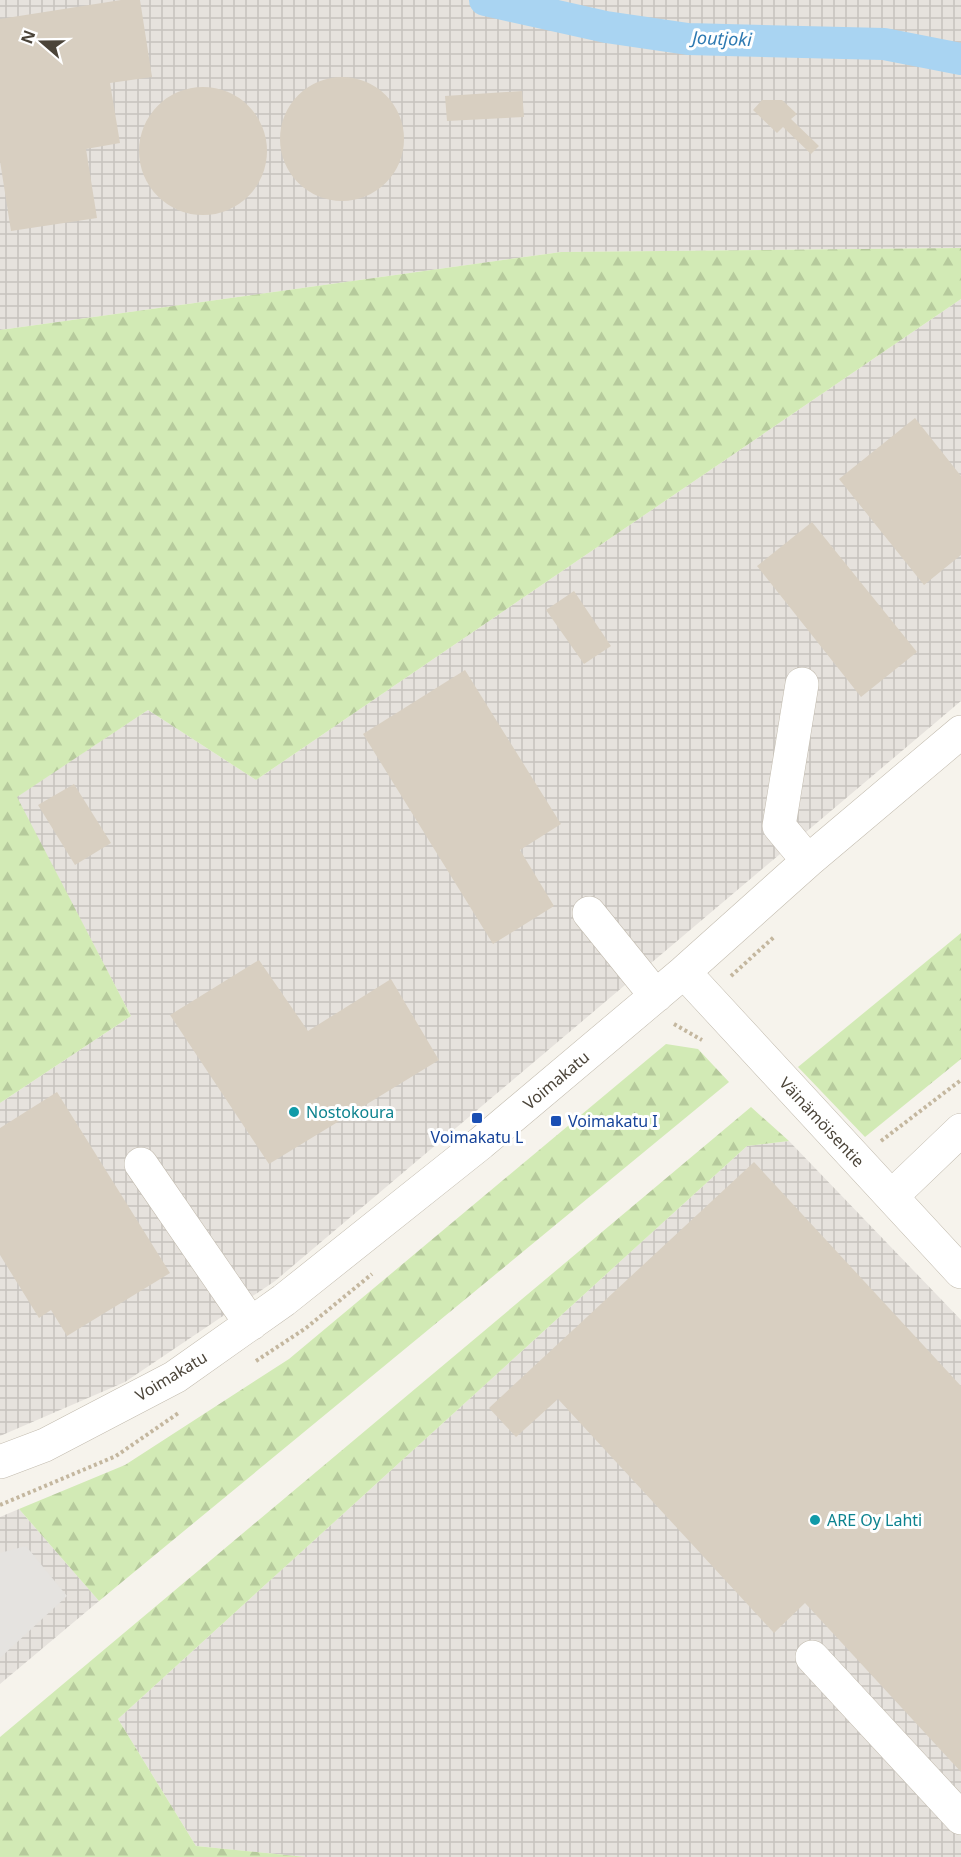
<svg xmlns="http://www.w3.org/2000/svg" width="961" height="1857" font-family="'Noto Sans',sans-serif">
  <style>
    .industrial { fill: url(#industrial-grid) }
    .forest { fill: url(#forest-firs) }
    .parking { fill: #e5e3e0 }
    .lines { fill: none; stroke-linecap: round; stroke-linejoin: round }
    .canal { stroke: #a9d4f2; stroke-width: 32 }
    .building { fill: #d8cfc1 }
    .minor-casing { stroke: #c2bbae; stroke-width: 34 }
    .path { stroke: #c4b79f; stroke-width: 4; stroke-dasharray: 3 3; stroke-linecap: butt }
    .minor { stroke: #fff; stroke-width: 33 }
    .culture-dot { fill: #0f9aa8; stroke: #fff; stroke-width: 2 }
    .transit-dot { fill: #1a4fb4; stroke: #fff; stroke-width: 2 }
    .labels { text-anchor: middle; stroke-width: 6; stroke-linejoin: round; paint-order: stroke }
    .street-label { font-size: 16px; fill: #4b4439; stroke: #fff }
    .culture-label { font-size: 16px; fill: #0d838f; stroke: #fff; text-anchor: start }
    .transit-label { font-size: 16px; fill: #164399; stroke: #fff; text-anchor: start }
    .water-label { font-size: 18px; font-style: italic; fill: #2e7ab2; stroke: #fff }
  </style>
  <defs>
    <pattern id="industrial-grid" width="8" height="8" patternUnits="userSpaceOnUse" patternTransform="scale(1.5)"><rect width="8" height="8" fill="#e6e2dd"/><path d="M0 4h8M4 0v8" fill="none" stroke="#c7c3be"/></pattern>
    <pattern id="forest-firs" width="22" height="20" patternUnits="userSpaceOnUse" patternTransform="scale(1.5)"><rect width="22" height="20" fill="#d2eab5"/><path d="M5 1l3.5 6h-7zM16 11l3.5 6h-7z" fill="#b6ca9c"/></pattern>
  </defs>
  <rect width="100%" height="100%" fill="#f6f3ec"/>
  <!-- industrial -->
  <path class="industrial" d="M0,0H961V248L561,252L0,330Z
    M961,299V701L275,1281L125,1382L0,1436V1103L131,1016L16,797L148,710L256,780Z
    M789,1141L961,1320V1857H306L196,1846L118,1719L747,1146Z
    M19,1509L99,1601L0,1684V1517Z"/>
  <!-- forest -->
  <path class="forest" d="M961,248V299L256,780L148,710L17,797L131,1016L0,1103V330L561,252Z
    M961,933V1059L865,1137L798,1067Z
    M666,1044L698,1049L729,1082L99,1601L19,1509L125,1465L289,1359Z
    M751,1107L789,1141L747,1146L118,1719L196,1846L306,1857H0V1737Z"/>
  <!-- parking -->
  <path class="parking" d="M26,1546L67,1596L0,1658V1553Z"/>
  <g class="lines">
    <!-- canal -->
    <path class="canal" d="M485,0L606,27L688,39L884,44L961,59"/>
  </g>
  <!-- building -->
  <path class="building" d="M121,0H140L152,77L110,83L120,143L86,149L97,218L11,231L0,161V19Z
    M280 139a62 62 0 1 1 124 0a62 62 0 1 1-124 0Z
    M139 151a64 64 0 1 1 128 0a64 64 0 1 1-128 0Z
    M522,91L524,117L447,121L445,96Z
    M762,100H782L797,114L791,119L819,146L811,154L783,127L777,133L753,110Z
    M915,418L961,476V555L924,585L839,479Z
    M812,522L917,652L861,697L757,566Z
    M574,591L611,646L584,664L546,610Z
    M465,670L561,824L520,850L554,906L493,944L363,734Z
    M74,784L111,843L75,865L38,805Z
    M259,960L308,1031L391,979L439,1060L269,1164L170,1015Z
    M57,1092L170,1273L67,1336L51,1310L39,1318L0,1255V1128Z
    M754,1162L961,1386V1772L805,1603L774,1633L558,1399L516,1437L489,1408Z"/>
  <g class="lines">
    <!-- minor casing -->
    <g class="minor-casing">
      <path id="minor" d="M802,684L779,826L808,861
        M589,913L656,996
        M684,972L961,1272
        M141,1164L251,1324
        M892,1196L961,1130
        M0,1462L45,1445L175,1377L284,1300L481,1143L684,972L808,861L961,732
        M812,1657L961,1818"/>
    </g>
    <!-- path -->
    <path class="path" d="M731,976L774,937
      M674,1024L702,1040
      M881,1141L961,1080
      M256,1361L306,1328L372,1274
      M0,1505L116,1456L180,1412"/>
    <!-- minor -->
    <use href="#minor" class="minor"/>
  </g>
  <!-- markers -->
  <g class="culture-dot">
    <circle cx="294" cy="1112" r="6"/>
    <circle cx="815" cy="1520" r="6"/>
  </g>
  <g class="transit-dot">
    <rect x="471" y="1112" width="12" height="12" rx="3"/>
    <rect x="550" y="1115" width="12" height="12" rx="3"/>
  </g>
  <g class="labels">
    <!-- street labels -->
    <g class="street-label">
      <text transform="translate(556 1080) rotate(-40)" y="6">Voimakatu</text>
      <text transform="translate(822 1122) rotate(47)" y="6">Väinämöisentie</text>
      <text transform="translate(171 1376) rotate(-31)" y="6">Voimakatu</text>
    </g>
    <!-- culture labels -->
    <g class="culture-label">
      <text x="306" y="1118">Nostokoura</text>
      <text x="827" y="1526">ARE Oy Lahti</text>
    </g>
    <!-- transit labels -->
    <g class="transit-label">
      <text x="568" y="1127">Voimakatu I</text>
      <text x="477" y="1143" text-anchor="middle">Voimakatu L</text>
    </g>
    <!-- water labels -->
    <g class="water-label">
      <text transform="translate(722 39) rotate(2)" y="6">Joutjoki</text>
    </g>
  </g>
  <!-- north arrow -->
  <g transform="translate(42 42) rotate(290)" stroke="#ffffff" stroke-width="4.5" paint-order="stroke">
  <path d="M0-4.5L10 22L0 15L-10 22Z" fill="#4b4439"/>
  <text y="-9" font-size="16" font-weight="bold" text-anchor="middle" fill="#4b4439">N</text>
  </g>
</svg>
